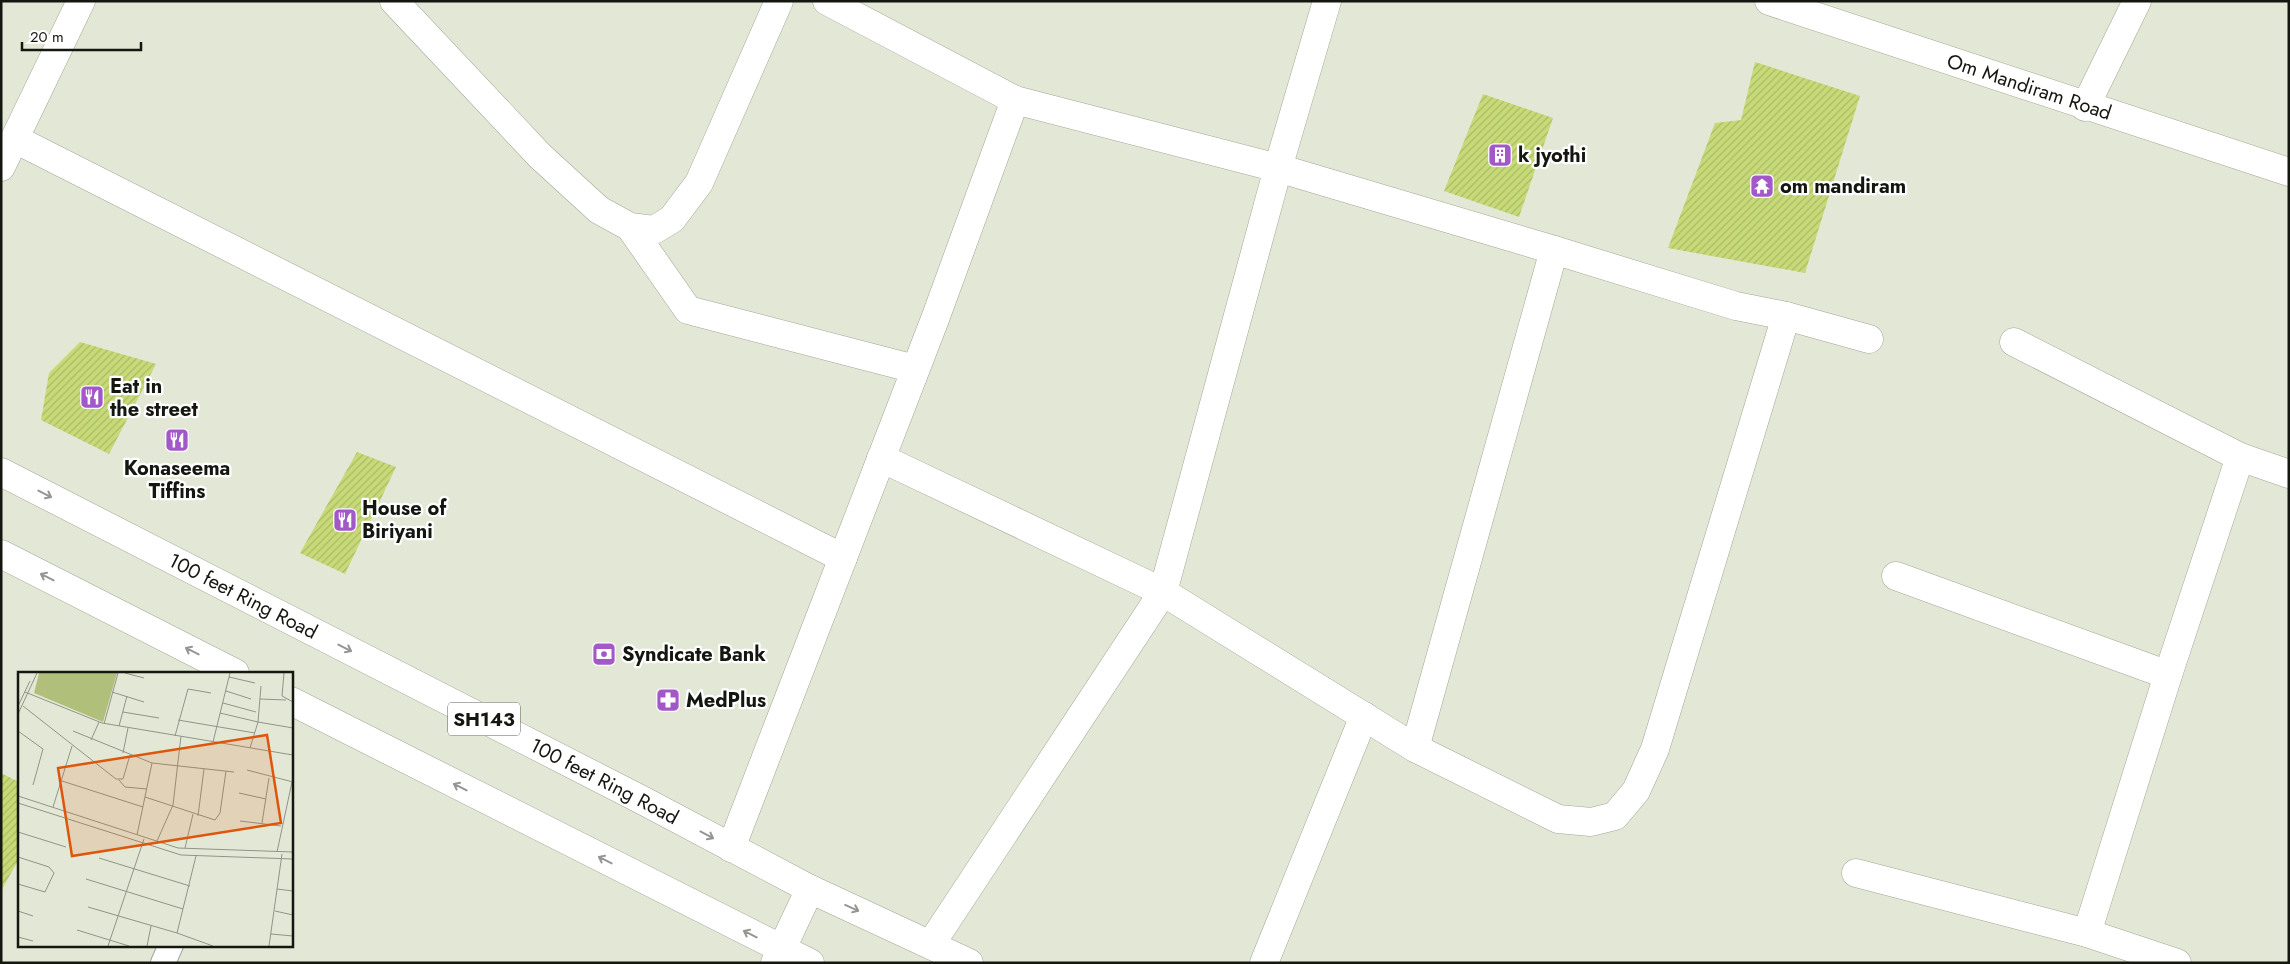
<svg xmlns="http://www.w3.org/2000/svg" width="2290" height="964" font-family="Jost,sans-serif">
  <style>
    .building { fill: url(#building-hatch) }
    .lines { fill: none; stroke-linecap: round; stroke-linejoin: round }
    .lane-casing { stroke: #a2a695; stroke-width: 26 }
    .street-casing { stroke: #a2a695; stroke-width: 29 }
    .primary-casing { stroke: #a2a695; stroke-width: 29 }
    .lane { stroke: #fff; stroke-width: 24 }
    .street { stroke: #fff; stroke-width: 28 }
    .primary { stroke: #fff; stroke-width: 28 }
    .oneway { stroke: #959693 }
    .labels { text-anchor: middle; stroke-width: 4.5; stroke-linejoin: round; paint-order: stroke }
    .shield { fill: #fff; stroke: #5a5c58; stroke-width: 1 }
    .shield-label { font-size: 19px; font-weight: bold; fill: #141610 }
    .street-label { font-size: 20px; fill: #141610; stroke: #fff }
    .poi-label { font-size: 20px; font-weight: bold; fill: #141610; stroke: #fff; text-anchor: start }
    .inset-road { fill: none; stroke: #909487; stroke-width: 1 }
    .view { fill: #dd560c; fill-opacity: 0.15; stroke: #dd560c; stroke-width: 2.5 }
    .inset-edge { fill: none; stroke: #141610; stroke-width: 2.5 }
  </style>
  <defs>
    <pattern id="building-hatch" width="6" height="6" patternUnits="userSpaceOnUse" patternTransform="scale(1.25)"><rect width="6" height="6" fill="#c7da78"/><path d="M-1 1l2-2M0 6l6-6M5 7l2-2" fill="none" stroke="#aaba67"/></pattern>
  </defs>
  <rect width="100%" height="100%" fill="#e3e8d6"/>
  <!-- building -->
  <path class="building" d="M1755,62L1860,96L1805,273L1668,248L1715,123L1741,120Z
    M1483,94L1553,118L1519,217L1444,191Z
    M80,342L156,364L109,454L41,420L49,373Z
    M357,452L396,467L345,574L300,553Z
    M1,773L19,782V859L1,891Z"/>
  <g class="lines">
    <!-- lane casing -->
    <g class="lane-casing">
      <path id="lane" d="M163,963L171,945"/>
    </g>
    <!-- street casing -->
    <g class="street-casing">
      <g id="street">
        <path d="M394,1L540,156L599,210L630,227L654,230L672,219L699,183L779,1"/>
        <path d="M827,1L1015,100L1278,168L1554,250L1736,306L1786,316L1869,339"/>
        <path id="s1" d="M1769,1L2289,172"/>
        <path d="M2085,107L2137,1"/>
        <path d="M15,139L843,558"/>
        <path d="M1,167L81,1"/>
        <path d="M630,227L688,310L915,369"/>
        <path d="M2014,342L2240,457L2289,474"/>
        <path d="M881,458L1163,592L1415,748L1558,819L1591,822L1615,816L1636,791L1655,749L1786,316"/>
        <path d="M1896,576L2168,675"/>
        <path d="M1415,748L1554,250"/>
        <path d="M731,848L935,319L1015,100"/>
        <path d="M1856,873L2087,933L2177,963"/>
        <path d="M2087,933L2168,675L2240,457"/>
        <path d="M931,944L1163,592L1278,168L1327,1"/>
        <path d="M775,963L810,889"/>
        <path d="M1264,963L1364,716"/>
      </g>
    </g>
    <!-- primary casing -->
    <g class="primary-casing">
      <g id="primary">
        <path id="s2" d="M1,472L640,799L810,889L969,963"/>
        <path d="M1,554L235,673"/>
        <path d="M291,701L810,963"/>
      </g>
    </g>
    <!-- lane -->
    <use href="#lane" class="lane"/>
    <!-- street -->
    <use href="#street" class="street"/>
    <!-- primary -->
    <use href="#primary" class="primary"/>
  </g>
  <!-- one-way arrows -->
  <defs><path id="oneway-shaft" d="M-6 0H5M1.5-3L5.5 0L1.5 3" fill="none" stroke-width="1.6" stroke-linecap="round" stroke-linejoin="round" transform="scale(1.25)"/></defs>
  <g class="oneway">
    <use href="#oneway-shaft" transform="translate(45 494) rotate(27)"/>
    <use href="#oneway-shaft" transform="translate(47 577) rotate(-153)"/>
    <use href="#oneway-shaft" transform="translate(345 648) rotate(27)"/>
    <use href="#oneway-shaft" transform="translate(192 651) rotate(-153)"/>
    <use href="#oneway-shaft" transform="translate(460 787) rotate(-153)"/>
    <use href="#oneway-shaft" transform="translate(707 835) rotate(28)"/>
    <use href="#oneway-shaft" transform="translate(605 860) rotate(-153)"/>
    <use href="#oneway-shaft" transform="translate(852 908) rotate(24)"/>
    <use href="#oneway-shaft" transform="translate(750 934) rotate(-153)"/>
  </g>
  <!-- icons -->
  <defs>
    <g id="building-square" transform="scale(1.25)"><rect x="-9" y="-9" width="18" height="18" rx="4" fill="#a358ca" stroke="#fff"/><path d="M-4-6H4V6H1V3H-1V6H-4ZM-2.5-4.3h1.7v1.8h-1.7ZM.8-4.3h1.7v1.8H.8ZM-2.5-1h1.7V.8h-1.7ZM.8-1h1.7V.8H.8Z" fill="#fff"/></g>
    <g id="temple-square" transform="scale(1.25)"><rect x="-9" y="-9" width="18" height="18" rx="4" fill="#a358ca" stroke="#fff"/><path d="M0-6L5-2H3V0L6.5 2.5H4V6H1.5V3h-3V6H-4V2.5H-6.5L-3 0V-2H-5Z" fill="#fff"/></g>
    <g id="restaurant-square" transform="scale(1.25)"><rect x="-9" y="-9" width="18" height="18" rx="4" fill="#a358ca" stroke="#fff"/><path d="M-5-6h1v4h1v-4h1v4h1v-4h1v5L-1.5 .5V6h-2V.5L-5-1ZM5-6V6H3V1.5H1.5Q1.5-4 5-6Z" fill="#fff"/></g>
    <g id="bank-square" transform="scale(1.25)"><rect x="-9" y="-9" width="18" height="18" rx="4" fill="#a358ca" stroke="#fff"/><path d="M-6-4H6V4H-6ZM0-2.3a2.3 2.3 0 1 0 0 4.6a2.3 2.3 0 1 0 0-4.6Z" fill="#fff"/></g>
    <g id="pharmacy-square" transform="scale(1.25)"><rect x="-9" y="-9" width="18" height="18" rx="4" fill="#a358ca" stroke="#fff"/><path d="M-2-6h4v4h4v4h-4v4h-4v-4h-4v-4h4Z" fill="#fff"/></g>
  </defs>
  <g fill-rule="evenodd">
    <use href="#building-square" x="1500" y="155"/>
    <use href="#temple-square" x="1762" y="186"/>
    <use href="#restaurant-square" x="92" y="397"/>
    <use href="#restaurant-square" x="177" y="440"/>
    <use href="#restaurant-square" x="345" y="520"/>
    <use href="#bank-square" x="604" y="654"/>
    <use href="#pharmacy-square" x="668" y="700"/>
  </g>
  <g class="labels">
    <!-- shield labels -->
    <rect class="shield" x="448" y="702.5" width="72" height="33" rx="4"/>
    <g class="shield-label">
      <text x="484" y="726">SH143</text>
    </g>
    <!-- street labels -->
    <g class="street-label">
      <text dy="7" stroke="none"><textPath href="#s1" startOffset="274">Om Mandiram Road</textPath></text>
      <text dy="7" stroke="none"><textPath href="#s2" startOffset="272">100 feet Ring Road</textPath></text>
      <text dy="7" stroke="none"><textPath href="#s2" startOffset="678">100 feet Ring Road</textPath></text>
    </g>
    <!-- poi labels -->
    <g class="poi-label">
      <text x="1518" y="162">k jyothi</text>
      <text x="1780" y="193">om mandiram</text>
      <text x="110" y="393">Eat in<tspan x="110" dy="23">the street</tspan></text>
      <text x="177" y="475" text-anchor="middle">Konaseema<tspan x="177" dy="23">Tiffins</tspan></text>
      <text x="362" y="515">House of<tspan x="362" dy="23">Biriyani</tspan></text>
      <text x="622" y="661">Syndicate Bank</text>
      <text x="686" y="707">MedPlus</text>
    </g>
  </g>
  <!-- overview -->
  <g transform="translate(18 672)">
    <rect width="275" height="275" fill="#e3e8d6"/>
    <path d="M21,1H99L85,50L16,21Z" fill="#b0bf79"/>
    <path class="inset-road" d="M107,1L126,6M266,1L264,24L275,30M211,5L237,11M208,19L233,27M7,20L84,51L275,83M94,20L126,30M242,27L268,28M205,31L238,40M0,34L12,9M5,34L98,107H105L112,83M105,40L141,46M202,41L240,50L243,14M0,42L19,1M160,48L237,61M86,52L100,1M101,54L109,24M0,59L25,77L15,113M55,59L134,91L216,100M157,64L170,17L193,21M73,68L81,50M195,70L212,1M232,76L240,50L275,56M105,81L110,56M229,98L275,110M101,108L107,115L129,117M44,109L125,135M221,121L248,127M0,124L160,176L275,180M127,125L197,148L202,141L208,99M0,131L163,183L275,187M35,135L54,74M180,144L186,97M222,149L263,154M244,151L251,106M0,160L48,175M119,163L134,91M139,169L155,133L163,64M167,176L175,142M259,180L274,110M178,184L159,261L195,274M0,185L31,195L36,201L27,220L0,212M81,186L172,214M68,207L165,237M259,217L275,219M70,235L159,261M0,239L15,244M257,239L275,243M59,258L111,274M253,262L275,264M0,265L15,269M90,274L126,167M129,274L133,254M251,274L264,182"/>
    <path class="view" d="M249,63L263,151L54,184L40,96Z"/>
    <rect width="275" height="275" class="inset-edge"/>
  </g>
  <!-- border -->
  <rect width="2290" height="964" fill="none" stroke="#141610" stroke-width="5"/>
  <!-- scale -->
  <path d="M22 42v8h119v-8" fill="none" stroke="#141610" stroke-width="2.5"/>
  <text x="30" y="42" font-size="15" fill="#141610" stroke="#ffffff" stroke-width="4" paint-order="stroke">20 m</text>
</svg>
